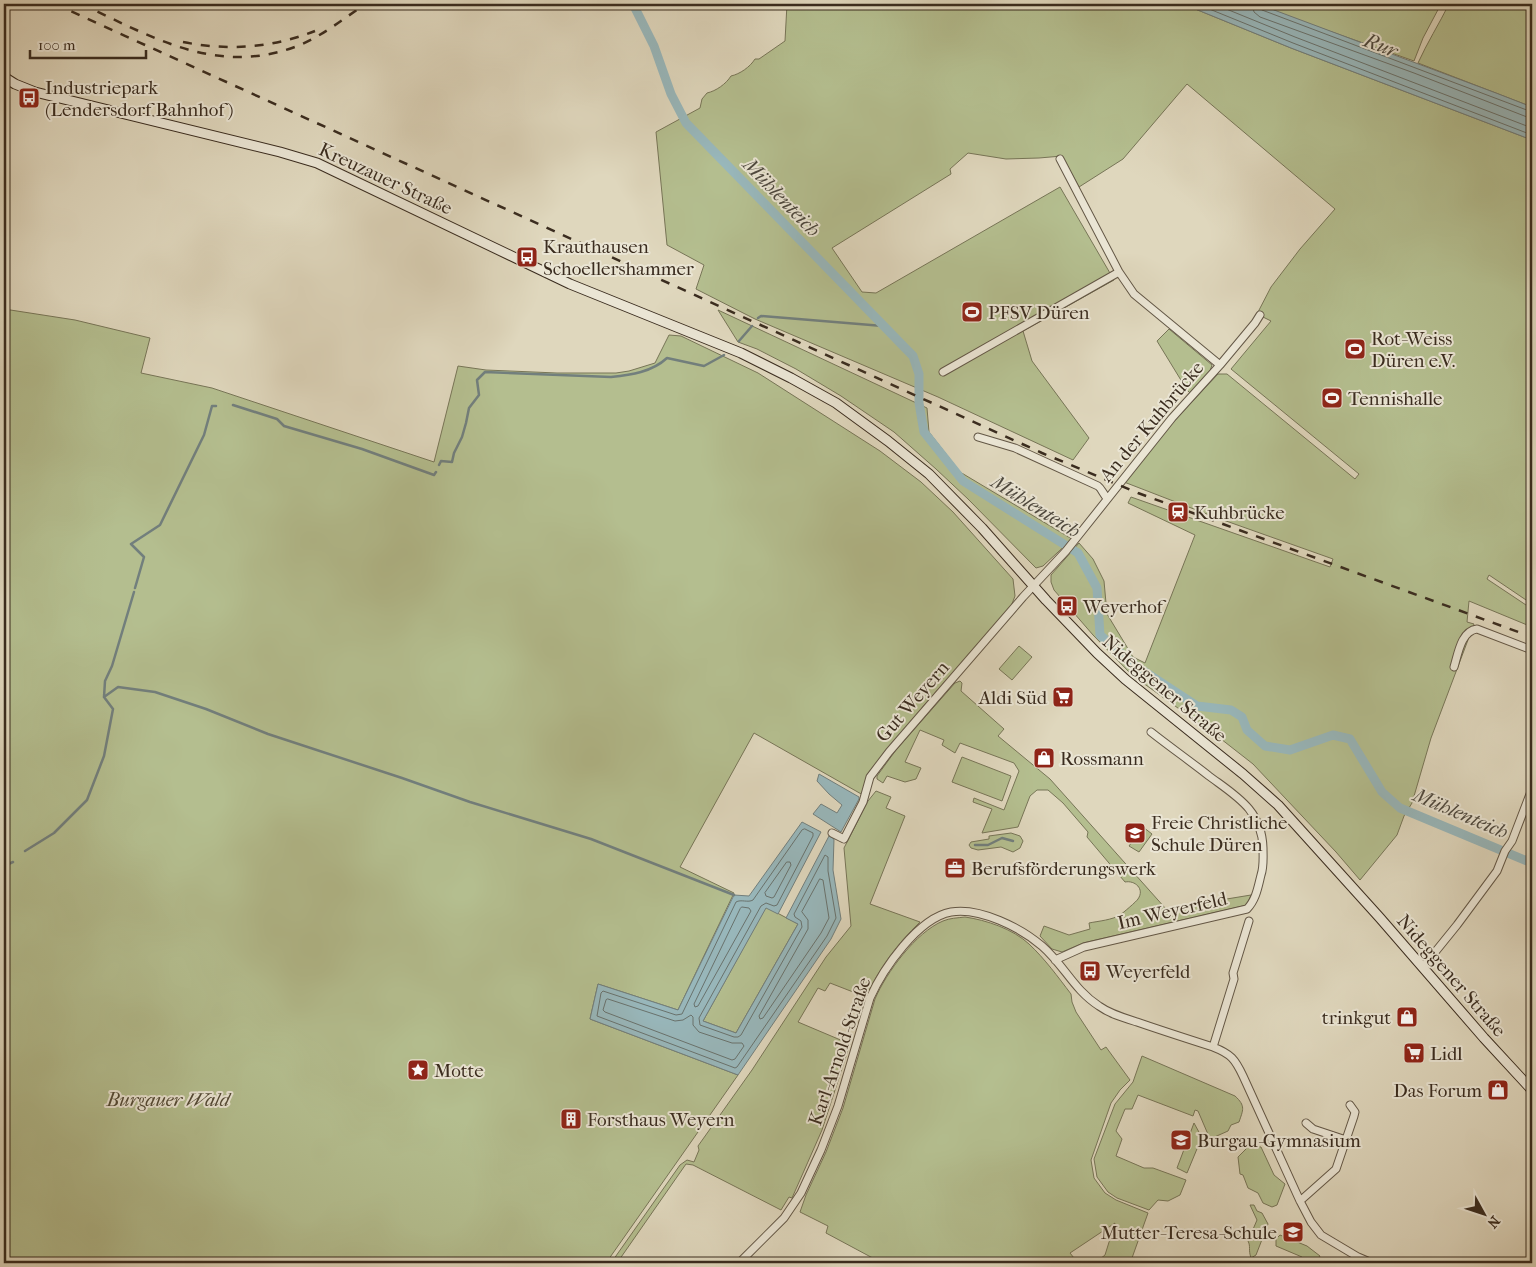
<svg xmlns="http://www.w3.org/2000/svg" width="1536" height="1267" font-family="'IM FELL French Canon',serif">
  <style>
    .green { fill: #b4be8f; stroke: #777557 }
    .water { fill: #98b7bb; stroke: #727f7d }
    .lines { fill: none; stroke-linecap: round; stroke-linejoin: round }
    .shore { stroke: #69726d; stroke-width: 1 }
    .stream { stroke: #727f7d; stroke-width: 2.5 }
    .canal { stroke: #98b7bb; stroke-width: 9 }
    .minor-casing { stroke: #635746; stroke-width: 9 }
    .secondary-casing { stroke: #3a2c1f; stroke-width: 11 }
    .minor { stroke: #eae5d4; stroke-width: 7 }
    .secondary { stroke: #eae5d4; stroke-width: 9 }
    .rail { stroke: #3a2c1f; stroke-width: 2.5; stroke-dasharray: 9 9; stroke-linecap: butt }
    .labels { text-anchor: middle; stroke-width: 4; stroke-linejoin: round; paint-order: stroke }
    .poi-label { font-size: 19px; fill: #3a2c1f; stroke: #eae5d4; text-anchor: start }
    .street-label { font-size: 19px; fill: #3a2c1f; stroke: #eae5d4 }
    .park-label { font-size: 19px; font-style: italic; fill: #524935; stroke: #eae5d4 }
    .water-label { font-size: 20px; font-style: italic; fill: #4d483e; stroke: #eae5d4 }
  </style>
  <rect width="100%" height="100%" fill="#dfd7bd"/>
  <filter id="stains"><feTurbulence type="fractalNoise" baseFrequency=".004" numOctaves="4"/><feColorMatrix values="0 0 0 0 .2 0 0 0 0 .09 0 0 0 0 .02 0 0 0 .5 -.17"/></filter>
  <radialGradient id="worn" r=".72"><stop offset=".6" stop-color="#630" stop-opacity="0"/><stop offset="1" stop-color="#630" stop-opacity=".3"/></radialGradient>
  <!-- green -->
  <path class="green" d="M787,4H1183L1291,48L1532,140V604L1489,575L1487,579L1532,609V627L1469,601L1467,622L1474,624L1431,738L1412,803L1404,816L1397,835L1360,880L1336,852L1253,764L1221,739L1132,675L1093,635L1054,590L1051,582V575L1079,543L1093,559L1104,581L1107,614L1133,657L1145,663L1195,535L1128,503L1131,497L1330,567L1333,559L1212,516L1124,482L1175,420L1218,374H1227L1355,479L1359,474L1231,369L1271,321L1257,314L1271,287L1300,249L1335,209L1187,84L1123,159L1079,187L1062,156L1039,158L1006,159L968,153L950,169L951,174L832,248L862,292L876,293L1060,187L1114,280L1023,331L1032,361L1089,438L1073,460L938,397L755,319L696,289L704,265L667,245L656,132L700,108L702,99L707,93C716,91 726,84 731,76C740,74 750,67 755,59H759L785,41Z
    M1258,4H1441L1423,38L1414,61L1298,20Z
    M1449,4H1532V107L1418,63C1427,43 1439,24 1449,4Z
    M4,309L75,320L150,338L141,373L212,388L434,462L458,366L486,370L557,373H616L629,371L655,363L669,335L681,336L758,373L880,451L921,482L953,512L1013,579L1015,596L1010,609L926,703L869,773L863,795L754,733L680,867L734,893L678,1010L598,984L590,1019L738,1075L606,1263H4Z
    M718,310L927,408L929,432L960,472L1072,539L1043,566L1036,568L968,499L936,469L894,432L841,396L796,369L757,349L738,342Z
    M1169,329L1212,365L1210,371L1190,393L1187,390L1157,341Z
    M1019,646L1032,657L1012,680L999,669Z
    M960,681L962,683L961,691L1004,729L998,736L1050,779L1166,909L1251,895L1247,905L1083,943L1062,952L1052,949L1040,936L1044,926L1069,935L1090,929L1089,923C1099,921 1112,920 1120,915C1123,913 1137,901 1138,899C1145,889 1135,880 1125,882L1087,837L1088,832L1063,803L1048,790H1037L1030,796L1018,827L982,833L992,809L973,802L974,798L1004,810L1019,771L1014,763L960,743L955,753L942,745L944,740L920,730L905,762L921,768L916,779L905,782L887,776L883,783L877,779V776L896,750L955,683Z
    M962,757L1011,776L1002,801L952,782Z
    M876,791L891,797L886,808L905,816L870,904L920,922C897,944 879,968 866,997L830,983L825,991L818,988L798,1022L850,1044L822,1130L792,1198L789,1197L781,1210L693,1165L686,1164L617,1263H611L680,1165L687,1160L694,1162L699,1150L698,1146L752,1070L826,957L851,926L844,848L868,801Z
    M1143,827L1152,834L1139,852L1129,846Z
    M1011,833L1020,836L1023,841L1020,848L1013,852L1001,847L978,850L971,848L969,845L971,842L989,839V836Z
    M766,907L798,924L736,1033L703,1021Z
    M965,917C986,920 1013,929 1029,944C1045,959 1058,977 1071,994L1072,1002L1076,1012L1101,1050L1106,1047L1130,1080L1120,1090L1111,1103L1091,1160L1094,1178L1105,1193L1116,1200L1148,1213L1132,1258L1133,1263H1095L1105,1255L1115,1223L1070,1253L1078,1263H882L826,1233L828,1226L800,1212L806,1195L826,1152L843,1108L875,999C886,973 916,932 943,921C950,918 957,918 965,917Z
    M1142,1056L1235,1096C1246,1106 1243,1110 1239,1122L1231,1125L1228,1131L1210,1139L1198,1111L1195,1110L1193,1116L1138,1095L1132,1109H1125L1116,1131L1122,1139L1116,1156L1144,1168H1153L1186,1180L1180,1195L1168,1201L1158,1200L1149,1210L1117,1198L1108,1192L1097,1177L1094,1159L1115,1104L1133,1082Z
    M1194,1123L1200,1134L1199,1144L1187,1173L1177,1168Z
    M1249,1146L1261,1147L1274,1175L1285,1184L1277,1205L1272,1207L1263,1203L1258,1193L1248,1188L1243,1175L1240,1174L1238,1157Z
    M1250,1205H1254L1257,1211L1262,1213L1268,1224L1256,1255L1251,1258C1248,1249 1251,1247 1248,1241L1257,1220Z
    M1280,1235L1307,1246L1320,1256L1317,1262L1320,1263H1300L1302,1257L1276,1246V1239Z"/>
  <!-- water -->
  <path class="water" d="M1183,4H1258L1496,93L1532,107V140L1291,48Z
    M819,774L859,797V799L841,832L813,814L821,804L837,813L842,805L829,794L817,781Z
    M802,822L821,832L778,914L766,908L703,1021L736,1033L798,924L786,918L829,836L834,839L833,870L841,919L831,939L738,1075L590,1019L598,984L678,1010L734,895L749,896Z"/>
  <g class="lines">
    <!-- shore -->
    <path class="shore" d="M1197,4L1293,43L1532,135
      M1214,4L1295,37L1532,128
      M1252,4L1254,12L1260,17L1414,73L1527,117L1532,118
      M1259,4V8L1262,10L1532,112
      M805,829L813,833V836L777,905L774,906L766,903L761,906L699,1018L700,1025L734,1037H738L741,1035L802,927L801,921L795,917L794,914L825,855L828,857V871L836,918L827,936L737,1067L735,1068L597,1016L601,993L603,991L676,1015L682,1014L736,902C741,899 748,903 753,900L802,830Z
      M787,862H790L791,865L774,897L772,898L766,896L765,893Z
      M820,879L823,880L829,918L821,933L763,1018L760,1019L759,1016L808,929V920L802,912Z
      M742,907L749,908L751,911L698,1006L695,1007L694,1004L740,909Z
      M608,999L675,1021L683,1020L691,1015L693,1017V1025L699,1032L732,1043H742L744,1046L735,1059L732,1060L605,1012L603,1010L606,1000Z"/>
    <!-- stream -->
    <path class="stream" d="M758,318L761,316L883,326
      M739,341L752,326
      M233,405L277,419L284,426L362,449L434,475L436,472
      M439,465L441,461L452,462L454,453L462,437L466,423L469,408L479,395L477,380L485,372L611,377C631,375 652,372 667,358L704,366L724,355
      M135,588L144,557L131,544L160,525L204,435L212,406H216
      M104,697L118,687L155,692L206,709L268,734L402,778L470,802L591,839L734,895
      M975,845H988L1002,838L1013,841
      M25,851L54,833L87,800L104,756L113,709L104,697L105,681L112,666L134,592
      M4,866L13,862"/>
    <!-- canal -->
    <path class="canal" d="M633,4L654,46L671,94L686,123L913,356L919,374V403L924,432L963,481L1078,553L1097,588L1100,635L1133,664L1197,706L1231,710L1242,717L1247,730L1265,746L1290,750L1333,735L1350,739L1382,792L1400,808L1532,863"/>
    <!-- minor casing -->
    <g class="minor-casing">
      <path id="minor" d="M1060,159L1119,272L1134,294L1220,365
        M943,372L1119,272
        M978,437L1015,448L1098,486C1102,489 1103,494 1107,498
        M1454,667C1458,654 1461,631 1477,629L1532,650
        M832,833L844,839L863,802L870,777L889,752L1023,597L1066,551L1172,418L1220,365L1255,323L1260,315
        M1055,960L1084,947L1247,909C1256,900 1258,887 1261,875C1264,866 1263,858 1263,848C1262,810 1236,796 1209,776C1190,761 1170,747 1151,732
        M1423,967L1457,925L1497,871L1505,851L1512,841L1532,789
        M1213,1047L1234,979L1233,973L1249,921
        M1306,1123L1313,1129L1346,1140
        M1300,1201L1336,1169L1354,1116L1355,1112L1350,1105
        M739,1263L784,1218L801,1193L821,1150L838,1106L870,998C883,969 918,918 951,912C980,907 1021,928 1042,946C1064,965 1074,990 1099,1006C1110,1014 1124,1018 1137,1022C1163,1031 1188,1039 1213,1047C1231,1054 1235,1059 1243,1076L1300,1201L1311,1222L1321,1235L1358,1257L1372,1263"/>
    </g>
    <!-- secondary casing -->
    <g class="secondary-casing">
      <path id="secondary" d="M4,77L15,84L35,92L280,152L317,163L570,284L741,353L791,378L836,403L888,441L929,474L982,528L1046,600L1097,653L1125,679L1243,774L1278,805L1380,918L1484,1038L1532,1090"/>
    </g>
    <!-- minor -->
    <use href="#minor" class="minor"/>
    <!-- secondary -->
    <use href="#secondary" class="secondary"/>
    <!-- rail -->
    <path class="rail" d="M55,4L1042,453L1138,493L1532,637
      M81,4C151,36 213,75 292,48C318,39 339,22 361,7
      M132,4L140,7
      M183,42C228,51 272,48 315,31"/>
  </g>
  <!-- icons -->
  <defs>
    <g id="bus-square" transform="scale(1.125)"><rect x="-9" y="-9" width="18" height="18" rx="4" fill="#8f2418" stroke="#eae5d4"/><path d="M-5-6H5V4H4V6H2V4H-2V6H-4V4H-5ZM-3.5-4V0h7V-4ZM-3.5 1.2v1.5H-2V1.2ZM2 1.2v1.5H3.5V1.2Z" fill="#fff"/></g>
    <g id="stadium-square" transform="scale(1.125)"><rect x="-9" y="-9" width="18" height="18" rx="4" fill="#8f2418" stroke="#eae5d4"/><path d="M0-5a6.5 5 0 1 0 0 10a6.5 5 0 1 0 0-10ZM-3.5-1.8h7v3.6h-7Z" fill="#fff"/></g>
    <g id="station-square" transform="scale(1.125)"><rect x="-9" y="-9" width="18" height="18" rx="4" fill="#8f2418" stroke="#eae5d4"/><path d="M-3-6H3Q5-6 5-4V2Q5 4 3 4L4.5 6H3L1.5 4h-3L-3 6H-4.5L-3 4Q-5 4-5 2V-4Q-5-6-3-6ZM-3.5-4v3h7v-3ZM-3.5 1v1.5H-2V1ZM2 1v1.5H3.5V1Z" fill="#fff"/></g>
    <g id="supermarket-square" transform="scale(1.125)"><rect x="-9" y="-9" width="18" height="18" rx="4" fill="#8f2418" stroke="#eae5d4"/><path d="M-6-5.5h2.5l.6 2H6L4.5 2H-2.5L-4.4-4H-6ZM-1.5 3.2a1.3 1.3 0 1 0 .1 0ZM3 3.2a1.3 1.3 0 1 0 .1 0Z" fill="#fff"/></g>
    <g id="shop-square" transform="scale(1.125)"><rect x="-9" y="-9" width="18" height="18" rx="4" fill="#8f2418" stroke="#eae5d4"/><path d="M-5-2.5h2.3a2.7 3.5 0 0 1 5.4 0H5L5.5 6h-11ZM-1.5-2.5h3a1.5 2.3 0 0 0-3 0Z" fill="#fff"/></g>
    <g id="school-square" transform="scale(1.125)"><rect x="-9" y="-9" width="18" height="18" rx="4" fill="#8f2418" stroke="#eae5d4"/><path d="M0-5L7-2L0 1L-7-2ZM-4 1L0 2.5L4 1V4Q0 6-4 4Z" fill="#fff"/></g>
    <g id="office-square" transform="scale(1.125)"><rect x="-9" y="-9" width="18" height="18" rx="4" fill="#8f2418" stroke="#eae5d4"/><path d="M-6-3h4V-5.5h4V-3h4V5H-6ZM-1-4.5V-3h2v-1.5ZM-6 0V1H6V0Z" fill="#fff"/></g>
    <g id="sight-square" transform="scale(1.125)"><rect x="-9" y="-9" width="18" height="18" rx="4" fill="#8f2418" stroke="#eae5d4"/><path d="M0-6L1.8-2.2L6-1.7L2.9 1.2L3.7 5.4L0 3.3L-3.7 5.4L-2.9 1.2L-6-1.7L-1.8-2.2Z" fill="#fff"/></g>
    <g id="building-square" transform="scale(1.125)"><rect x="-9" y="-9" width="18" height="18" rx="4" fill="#8f2418" stroke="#eae5d4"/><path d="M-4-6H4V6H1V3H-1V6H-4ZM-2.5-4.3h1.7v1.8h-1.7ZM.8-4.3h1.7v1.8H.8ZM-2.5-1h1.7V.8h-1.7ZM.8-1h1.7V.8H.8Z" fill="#fff"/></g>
  </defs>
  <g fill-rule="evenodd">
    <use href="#bus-square" x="29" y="98"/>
    <use href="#bus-square" x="527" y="257"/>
    <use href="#stadium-square" x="972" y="312"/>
    <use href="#stadium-square" x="1355" y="349"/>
    <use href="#stadium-square" x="1332" y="398"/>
    <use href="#station-square" x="1178" y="512"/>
    <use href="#bus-square" x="1067" y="606"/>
    <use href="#supermarket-square" x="1063" y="697"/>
    <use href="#shop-square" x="1044" y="758"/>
    <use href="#school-square" x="1135" y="833"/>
    <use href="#office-square" x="955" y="868"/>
    <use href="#bus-square" x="1090" y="971"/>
    <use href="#shop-square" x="1407" y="1017"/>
    <use href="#supermarket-square" x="1414" y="1053"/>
    <use href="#sight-square" x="418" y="1070"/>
    <use href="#shop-square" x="1498" y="1090"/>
    <use href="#building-square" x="571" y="1119"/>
    <use href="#school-square" x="1181" y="1140"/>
    <use href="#school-square" x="1293" y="1232"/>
  </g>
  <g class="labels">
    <!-- poi labels -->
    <g class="poi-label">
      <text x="45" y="94">Industriepark<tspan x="45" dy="22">(Lendersdorf Bahnhof)</tspan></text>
      <text x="543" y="253">Krauthausen<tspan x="543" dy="22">Schoellershammer</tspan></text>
      <text x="988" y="319">PFSV Düren</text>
      <text x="1371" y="345">Rot-Weiss<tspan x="1371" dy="22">Düren e.V.</tspan></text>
      <text x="1348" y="405">Tennishalle</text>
      <text x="1194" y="519">Kuhbrücke</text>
      <text x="1083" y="613">Weyerhof</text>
      <text x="1047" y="704" text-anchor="end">Aldi Süd</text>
      <text x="1060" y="765">Rossmann</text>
      <text x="1151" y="829">Freie Christliche<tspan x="1151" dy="22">Schule Düren</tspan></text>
      <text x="971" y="875">Berufsförderungswerk</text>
      <text x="1106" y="978">Weyerfeld</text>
      <text x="1391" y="1024" text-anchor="end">trinkgut</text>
      <text x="1430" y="1060">Lidl</text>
      <text x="434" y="1077">Motte</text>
      <text x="1482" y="1097" text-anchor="end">Das Forum</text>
      <text x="587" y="1126">Forsthaus Weyern</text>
      <text x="1197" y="1147">Burgau-Gymnasium</text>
      <text x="1277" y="1239" text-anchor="end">Mutter-Teresa-Schule</text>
    </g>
    <!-- street labels -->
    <g class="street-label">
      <text transform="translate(386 178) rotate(25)" y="7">Kreuzauer Straße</text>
      <text transform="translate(1151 421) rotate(-50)" y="7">An der Kuhbrücke</text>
      <text transform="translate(1165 688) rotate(40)" y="7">Nideggener Straße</text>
      <text transform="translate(912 701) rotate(-49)" y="7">Gut Weyern</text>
      <text transform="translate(1172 910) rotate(-13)" y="7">Im Weyerfeld</text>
      <text transform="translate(1452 975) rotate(49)" y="7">Nideggener Straße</text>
      <text transform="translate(839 1051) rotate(-71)" y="7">Karl-Arnold-Straße</text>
    </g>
    <!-- park labels -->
    <g class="park-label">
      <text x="168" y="1106">Burgauer Wald</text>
    </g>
    <!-- water labels -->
    <g class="water-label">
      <text transform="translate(1381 45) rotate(21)" y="7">Rur</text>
      <text transform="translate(782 197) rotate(46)" y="7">Mühlenteich</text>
      <text transform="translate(1036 506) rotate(32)" y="7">Mühlenteich</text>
      <text transform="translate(1461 813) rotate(23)" y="7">Mühlenteich</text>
    </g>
  </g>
  <!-- margin -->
  <rect width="1536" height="1267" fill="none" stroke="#dfd7bd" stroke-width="20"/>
  <rect x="5" y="5" width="1526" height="1257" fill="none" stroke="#3a2c1f" stroke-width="2.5"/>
  <rect x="10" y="10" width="1516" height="1247" fill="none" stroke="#3a2c1f"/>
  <!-- north arrow -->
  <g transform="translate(1484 1214) rotate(130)" stroke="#eae5d4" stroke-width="4" paint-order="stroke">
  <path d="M0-4L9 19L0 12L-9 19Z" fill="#3a2c1f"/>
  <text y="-8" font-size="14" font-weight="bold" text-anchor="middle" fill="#3a2c1f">N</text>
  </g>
  <!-- scale -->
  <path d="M30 50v8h116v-8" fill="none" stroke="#3a2c1f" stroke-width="2.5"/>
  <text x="38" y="50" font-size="15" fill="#3a2c1f" stroke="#eae5d4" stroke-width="4" paint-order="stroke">100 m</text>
  <rect width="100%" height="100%" filter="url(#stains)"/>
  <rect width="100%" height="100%" fill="url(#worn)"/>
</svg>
